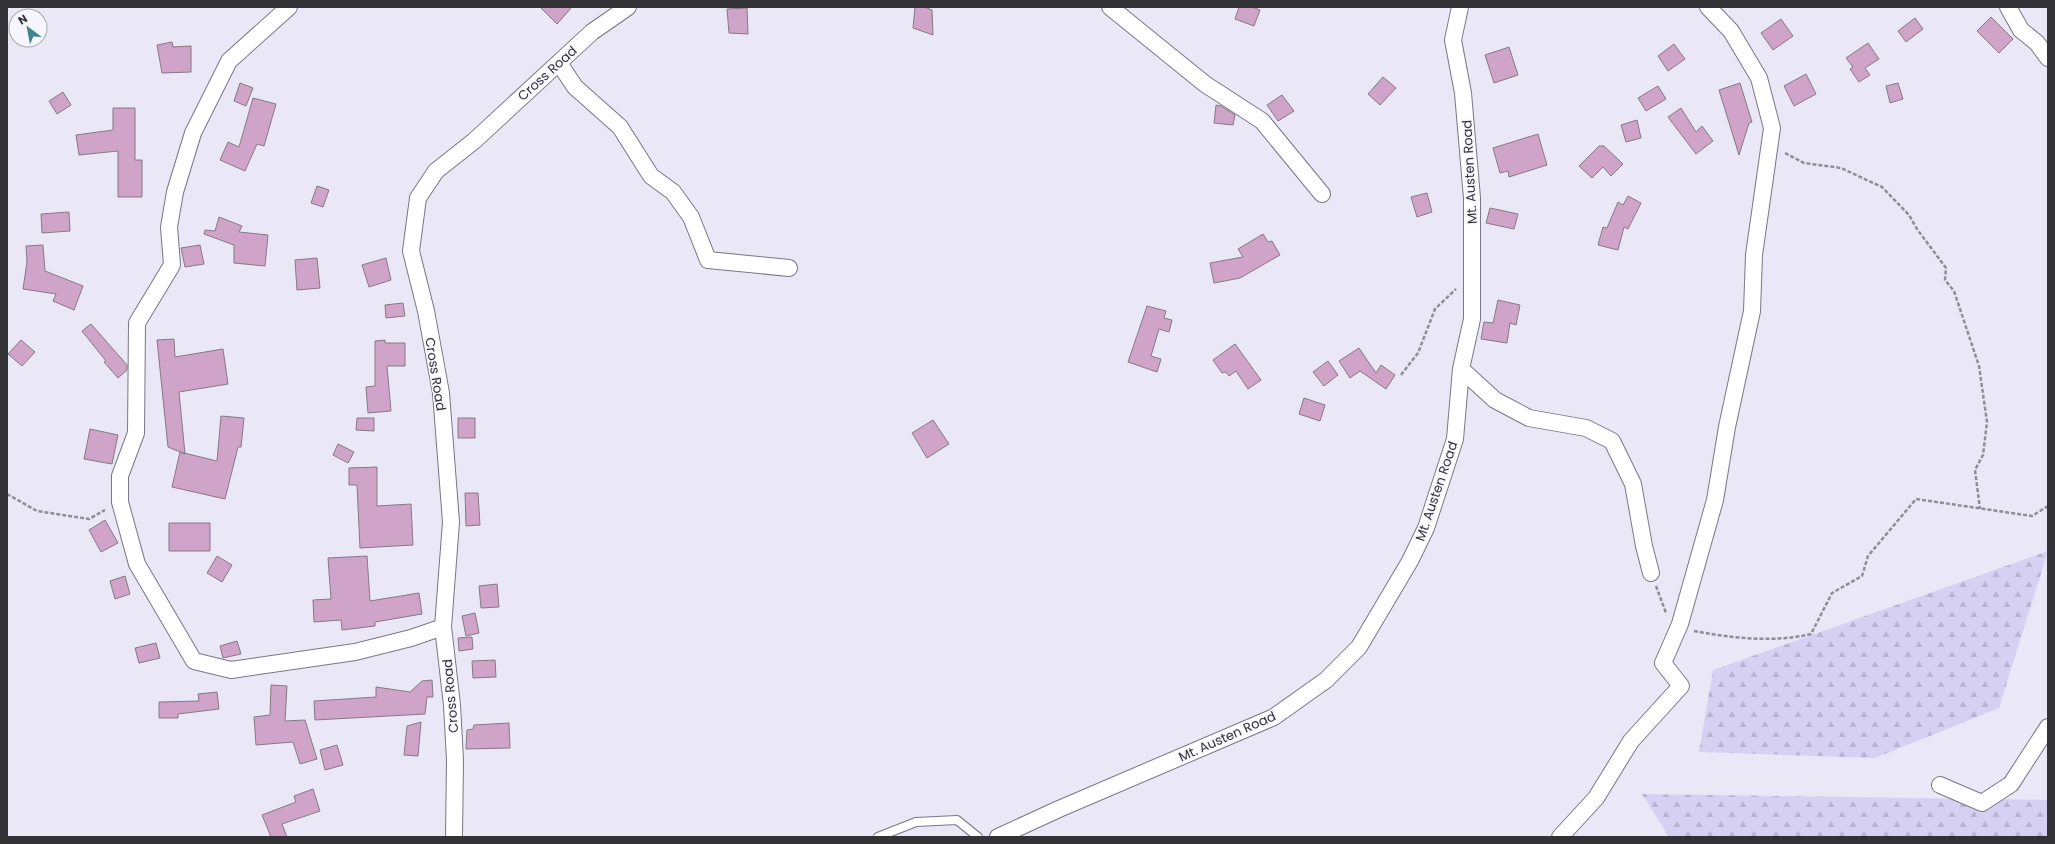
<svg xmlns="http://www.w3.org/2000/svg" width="2055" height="844" font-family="Poppins,sans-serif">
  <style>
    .forest { fill: url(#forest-firs) }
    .building { fill: #d0a4c9; stroke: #867983 }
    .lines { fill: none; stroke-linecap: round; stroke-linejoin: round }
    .service-casing { stroke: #797785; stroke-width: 10 }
    .minor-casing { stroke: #797785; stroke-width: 18 }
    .path { stroke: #8f8e98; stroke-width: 2.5; stroke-dasharray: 4 2; stroke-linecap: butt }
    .service { stroke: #fff; stroke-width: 8 }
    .minor { stroke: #fff; stroke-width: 16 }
    .labels { text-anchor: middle; stroke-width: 3; stroke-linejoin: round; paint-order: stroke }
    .street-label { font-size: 13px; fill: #323237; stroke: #f7f6ff }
  </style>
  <defs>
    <pattern id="forest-firs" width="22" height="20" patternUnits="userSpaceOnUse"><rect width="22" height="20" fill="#d6d0f3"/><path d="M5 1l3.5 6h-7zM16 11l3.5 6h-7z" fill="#b8b3d1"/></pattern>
  </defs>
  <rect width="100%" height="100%" fill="#eae8f7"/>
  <!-- forest -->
  <path class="forest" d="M2048,551L1999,708L1875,758L1699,752L1713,670Z
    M1642,794L2048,800V837H1669Z"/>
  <!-- building -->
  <path class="building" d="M540,7H572L557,24Z
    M915,7H924L932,10L933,35L913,28Z
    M1239,7H1252L1260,10L1254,26L1235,19Z
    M747,8L748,34L729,33L727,9Z
    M1991,17L2013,39L1999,53L1977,31Z
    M1915,18L1923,29L1906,42L1898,31Z
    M1781,19L1793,36L1773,50L1761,33Z
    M172,42L173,47L191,46V72L162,73L157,45Z
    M1868,43L1879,59L1865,68L1870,75L1859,82L1850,69L1853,67L1846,58Z
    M1674,44L1685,59L1668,71L1658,56Z
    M1509,47L1518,75L1494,83L1485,55Z
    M1806,74L1816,94L1794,106L1784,86Z
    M1383,77L1396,88L1380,105L1368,94Z
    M240,83L253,88L246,106L234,101Z
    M1740,83L1752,122L1749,123L1739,155L1719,90Z
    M1898,83L1903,99L1890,103L1886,86Z
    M1658,86L1666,99L1646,111L1638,98Z
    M63,92L71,105L57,114L49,101Z
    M1282,95L1294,111L1278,121L1267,105Z
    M253,98L276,104L264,146L257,144L245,171L220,160L228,142L239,147Z
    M1216,105L1221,106L1235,115L1233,125L1214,123Z
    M113,108H135V160H142V197H118V151L79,155L76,135L113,130Z
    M1681,108L1696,132L1702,126L1713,141L1696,154L1668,117Z
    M1637,120L1641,138L1626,142L1621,125Z
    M1538,134L1547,165L1509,177L1508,171L1500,173L1493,148Z
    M1599,146H1604L1623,164L1611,176L1603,167L1592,178L1579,166Z
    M317,186L329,190L323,207L311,203Z
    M1427,193L1432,212L1417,217L1411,197Z
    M1628,196L1641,203L1628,229L1624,227L1618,250L1598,245L1603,227L1607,228L1618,202L1623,205Z
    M1490,208L1518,214L1514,229L1486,223Z
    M69,212L70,231L42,233L41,214Z
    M219,217L242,226L239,232L268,235L265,266L234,263V245L204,234L205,230L215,231Z
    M1263,234L1268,242L1272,241L1280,255L1240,278L1214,283L1210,263L1243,257L1238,249Z
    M43,245L45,271L83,286L74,310L53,301L56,294L23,289L27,262L26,246Z
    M200,245L204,264L185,267L181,248Z
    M317,258L320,288L297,290L295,260Z
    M386,258L391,280L369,287L362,265Z
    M1498,300L1520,305L1516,325L1510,323L1507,343L1481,339L1484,322L1493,323Z
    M403,303L405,316L386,318L385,305Z
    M1147,306L1166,311L1164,318L1172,320L1169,332L1159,329L1151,356L1161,359L1157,372L1128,362Z
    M91,324L127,365V370L118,378L104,362L106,361L82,331Z
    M174,339L175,357L223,349L228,384L179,392L185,454L168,447L157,340Z
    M21,340L35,352L22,366L8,354Z
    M385,340V343H405V366H387L391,411L368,413L366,387L375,386V341Z
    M1235,344L1261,380L1248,389L1236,371L1229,376L1226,372L1222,373L1213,360Z
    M1359,348L1376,373L1381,365L1395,375L1386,389L1360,371L1350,378L1339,361Z
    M1328,361L1338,375L1324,386L1313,372Z
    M1304,398L1325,405L1320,421L1299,414Z
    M221,416L244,418L241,447H238L225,499L172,487L180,452L217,461Z
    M357,418H374V431L356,430Z
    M458,418H475V438H458Z
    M933,420L949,444L927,458L912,433Z
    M90,429L118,435L112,464L84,459Z
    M338,444L354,452L348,463L333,455Z
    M377,467V506L411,504L413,545L360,548L357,485H349V468Z
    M465,493H478L480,525L466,526Z
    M105,520L118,543L101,552L89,530Z
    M169,523H210V551H169Z
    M217,556L232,565L222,582L207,573Z
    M367,556L370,601L419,593L422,614L375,622V626L342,630L341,620L314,622L313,600L331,599L328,558Z
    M125,576L130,594L115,599L110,581Z
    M497,584L499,607L481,608L479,586Z
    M475,613L479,633L466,636L462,616Z
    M472,637L473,649L459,651L458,638Z
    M237,641L241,654L223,658L220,646Z
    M156,643L160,658L139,663L135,648Z
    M495,660L496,677L473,678L472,661Z
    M432,680L433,697H427L425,714L315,720L314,701L376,697V687L410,692L422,681Z
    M271,685L287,686L285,721L305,720L317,759L300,764L293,742L256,745L254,717L270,715Z
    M217,692L219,709L178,714V718H159V702L199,701L198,694Z
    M421,722L418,756L404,755L407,726Z
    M509,723L510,748L466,749L467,730L473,729L474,725Z
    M337,745L343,765L325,770L320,750Z
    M313,789L320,811L282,824L287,837H271L262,815L296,802L294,796Z"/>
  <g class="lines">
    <!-- service casing -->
    <g class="service-casing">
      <path id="service" d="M878,837L916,822L957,820L978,837"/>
    </g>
    <!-- minor casing -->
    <g class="minor-casing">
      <path id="minor" d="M289,7L229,61L193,133L175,192L169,227L172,265L137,323L136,433L120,476V502L137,564L194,661L231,670L355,652L411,638L443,627
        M1110,7L1205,84L1262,121L1322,194
        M2008,7L2021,30L2037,43L2048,58
        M559,63L575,87L620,127L651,176L673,192L691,217L708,260L789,268
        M1461,369L1495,400L1529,418L1586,428L1612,441L1633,484L1644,546L1651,573
        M1940,785L1982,803L2011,784L2048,727
        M454,837L455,760L452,705L443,627L451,522L441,393L426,311L411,251L418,198L436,171L474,141L592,32L628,7
        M998,837L1059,809L1274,717L1326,680L1359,647L1410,561L1426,528L1455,439L1461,369L1472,319V198L1463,93L1453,40L1460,7
        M1560,837L1596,798L1631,741L1681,686L1663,663L1680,624L1715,500L1727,427L1752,311L1754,255L1772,128L1759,78L1731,31L1708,7"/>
    </g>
    <!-- path -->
    <path class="path" d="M1785,153L1804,163L1841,168L1882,187L1909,215L1917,229L1946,268L1945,280L1954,291L1979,366L1987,422L1983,455L1975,470L1980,509
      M1401,375L1418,353L1435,309L1456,289
      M7,494L37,511L89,519L105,510
      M1656,586L1666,613
      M1694,631C1732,638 1773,643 1811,634L1832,593L1862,576L1868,556L1916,499L2032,516L2048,506"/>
    <!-- service -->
    <use href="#service" class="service"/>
    <!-- minor -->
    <use href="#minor" class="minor"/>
  </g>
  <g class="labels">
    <!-- street labels -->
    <g class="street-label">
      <text transform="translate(547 73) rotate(-42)" y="5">Cross Road</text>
      <text transform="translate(1469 172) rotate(-93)" y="5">Mt. Austen Road</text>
      <text transform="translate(436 374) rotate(81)" y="5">Cross Road</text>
      <text transform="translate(1436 491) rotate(-71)" y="5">Mt. Austen Road</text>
      <text transform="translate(450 696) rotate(-95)" y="5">Cross Road</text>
      <text transform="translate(1227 736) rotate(-24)" y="5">Mt. Austen Road</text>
    </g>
  </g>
  <!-- border -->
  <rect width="2055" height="844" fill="none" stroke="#323237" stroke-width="16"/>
  <!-- north arrow -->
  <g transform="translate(28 28) rotate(328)"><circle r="19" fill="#f7f6ff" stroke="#a8a8af"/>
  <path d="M0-3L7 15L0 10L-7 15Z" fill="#3f868f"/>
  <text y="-6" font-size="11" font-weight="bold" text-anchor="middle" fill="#323237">N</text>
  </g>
</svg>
